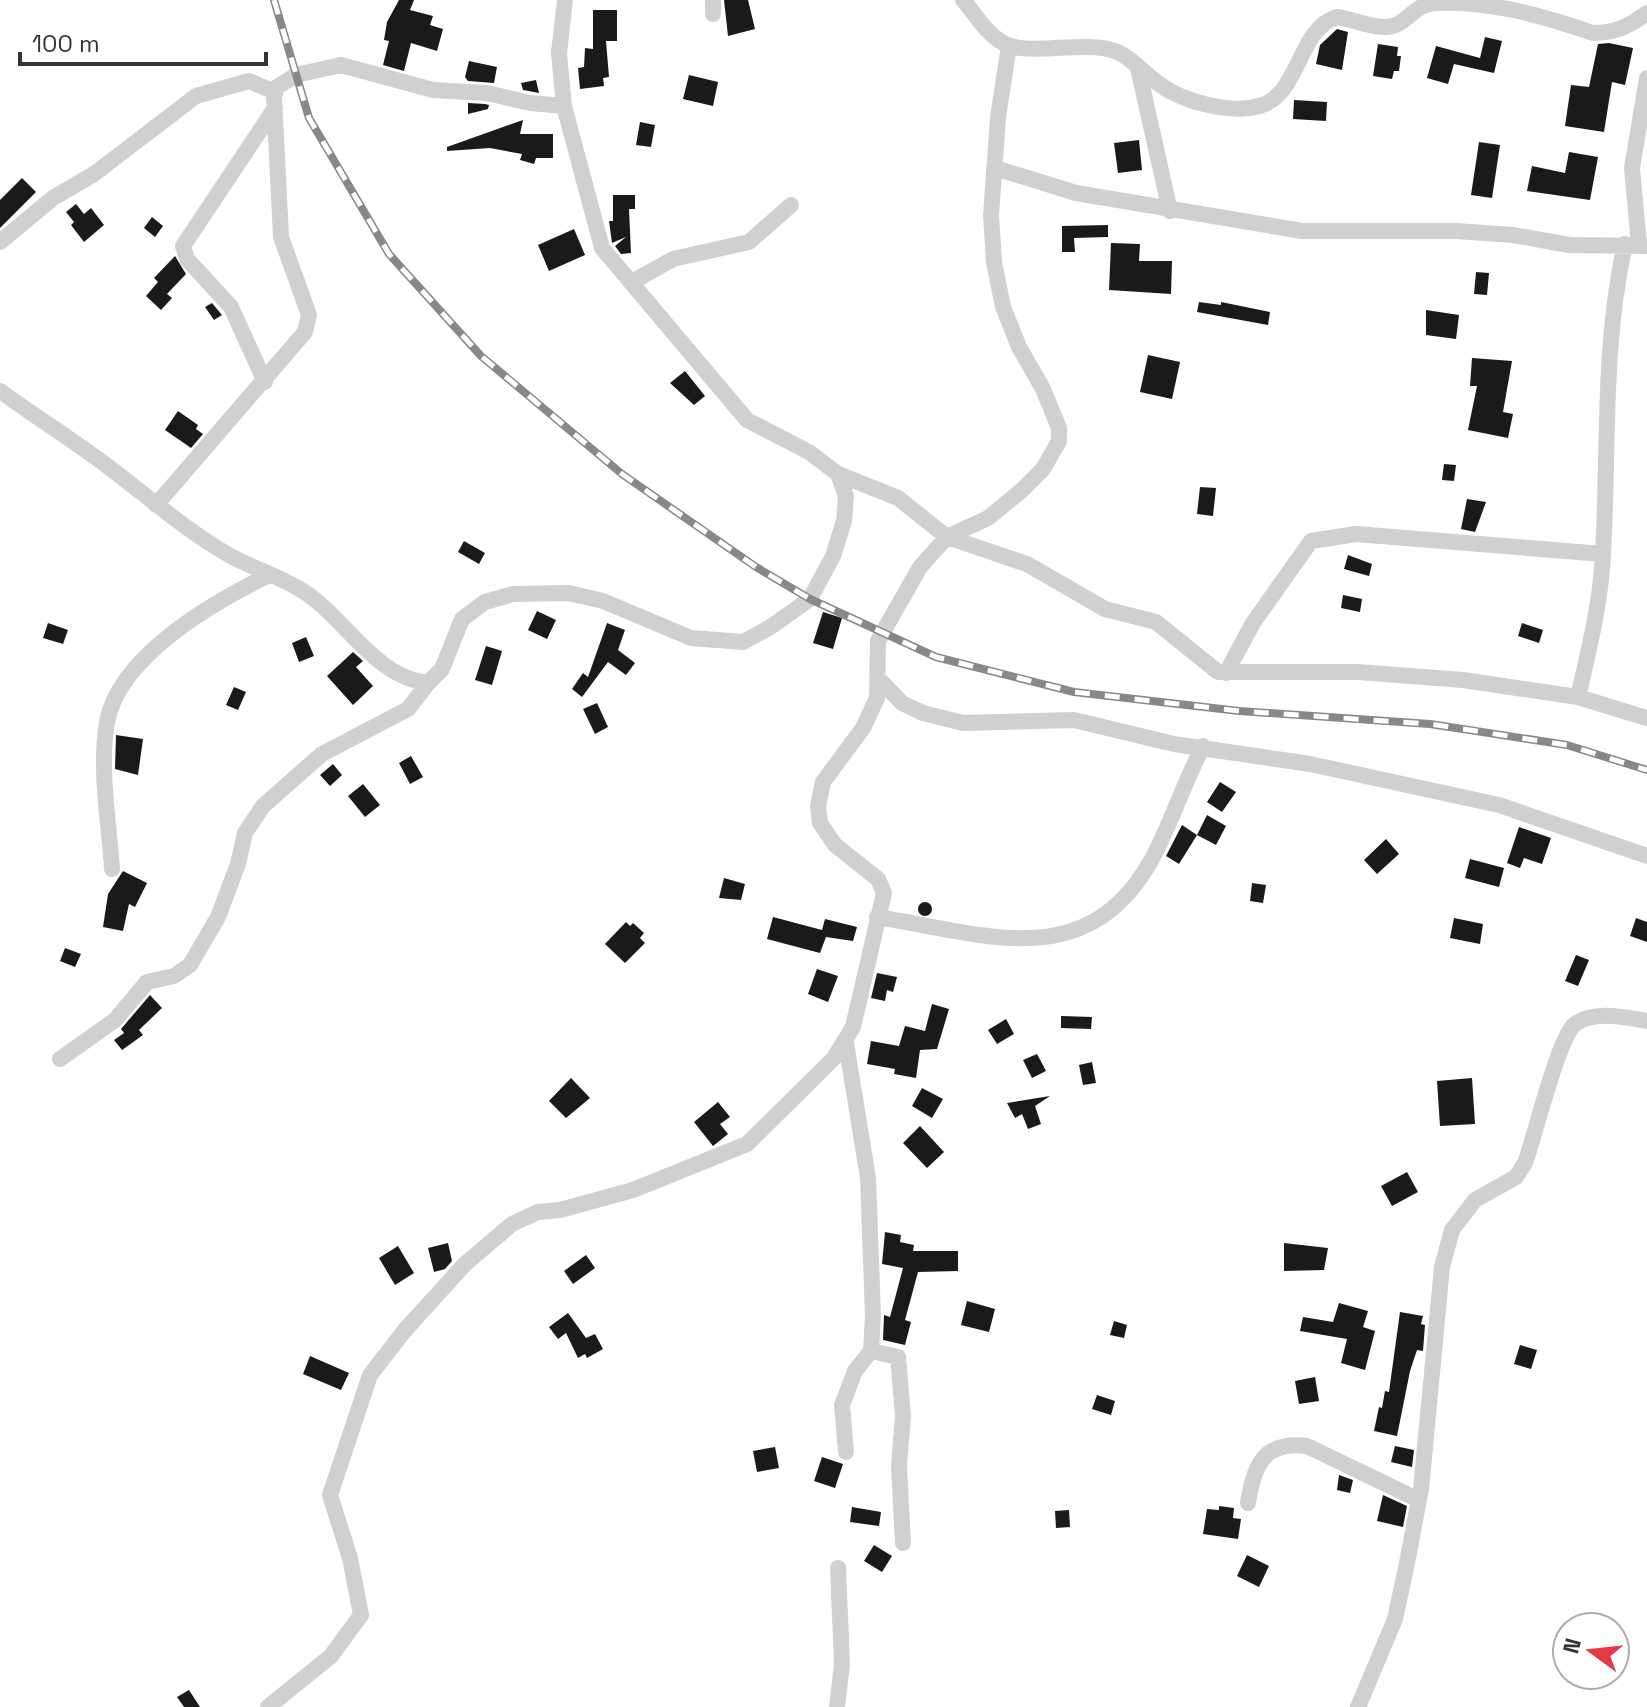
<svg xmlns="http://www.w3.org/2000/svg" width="1647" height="1707" font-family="'Space Grotesk',sans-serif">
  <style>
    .building { fill: #1a1a1a }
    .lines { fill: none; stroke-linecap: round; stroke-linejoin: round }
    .minor { stroke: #d0d0d0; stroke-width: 16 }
    .rail-casing { stroke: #888; stroke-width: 8 }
    .rail { stroke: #fff; stroke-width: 5; stroke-dasharray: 15; stroke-linecap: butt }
  </style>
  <rect width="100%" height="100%" fill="#fff"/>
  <!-- building -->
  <path class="building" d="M399,0H414L410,10L433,16L430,25L443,29L437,51L411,43L404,71L383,65L389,41L384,40L387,22Z
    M724,0H748L755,29L728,36Z
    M593,10H617V41H606L609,77L603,78L604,86L580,89L578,68L584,67L585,48L593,49Z
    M1337,29L1348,32L1342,70L1316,64L1320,45Z
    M1485,37L1502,41L1494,73L1454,64L1448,84L1427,78L1436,46L1480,58Z
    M1609,43L1633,48L1625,85L1612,82L1604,132L1565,126L1571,85L1589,87L1598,44Z
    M1378,44L1398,47L1397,56H1401L1399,71H1394L1392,79L1373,76Z
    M469,61L497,67L494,83L468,81L465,77Z
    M689,75L718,82L713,106L683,99Z
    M536,80L539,93L523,90L521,83Z
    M1294,100L1327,102L1326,121L1293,119Z
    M468,103L485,104L489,105L488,109L468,114Z
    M523,120L520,134H553V158H536L534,164L520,160L522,154L490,148L447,151V147Z
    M640,122L655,125L651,147L636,145Z
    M1139,140L1142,170L1118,173L1114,143Z
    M1479,142L1500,145L1492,198L1471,195Z
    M1569,152L1598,157L1590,200L1527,191L1532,166L1565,173Z
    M22,178L36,192L0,228V200Z
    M613,195H635V209H629L631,253L621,254L615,246L626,237L612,243L609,221H613Z
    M76,204L84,214L91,208L104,225L84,242L71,225L74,222L66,212Z
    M152,217L163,226L155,237L144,228Z
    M1108,225V237L1074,238L1075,252H1062V226Z
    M574,229L585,255L549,271L538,245Z
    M1111,243L1140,244L1139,261H1172L1171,294L1109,290Z
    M175,256L186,274L167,294L172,298L161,310L146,296L158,282L154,278Z
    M1476,272L1489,273L1487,295L1474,294Z
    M1199,302L1221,305V302L1270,312L1268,325L1197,312Z
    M212,303L222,315L214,320L205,307Z
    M1426,310L1459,315L1456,339L1426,335Z
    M1148,355L1180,362L1172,399L1140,392Z
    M1472,358L1512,361L1503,412L1513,414L1508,438L1468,430L1477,386H1470Z
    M685,371L705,396L694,405L670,383Z
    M178,411L198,425L196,429L203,434L191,448L165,430Z
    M1444,464L1456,465L1454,481L1442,480Z
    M1200,487L1216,488L1213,516L1197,514Z
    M1467,499L1486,502L1475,532L1461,529Z
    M464,541L485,553L479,564L458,552Z
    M1348,555L1372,564L1369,576L1344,569Z
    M1343,595L1362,599L1360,612L1341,608Z
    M537,611L556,620L547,639L528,630Z
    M823,612L842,618L833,649L813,643Z
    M48,623L68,630L63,644L43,638Z
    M607,623L625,630L618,650L635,663L626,675L608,662L582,697L572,689L583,673L588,677Z
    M1522,623L1543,630L1539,643L1518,636Z
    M306,637L314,656L299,662L292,643Z
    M486,646L502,651L492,685L475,680Z
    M353,652L363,661L356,667L373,686L353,705L327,676Z
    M234,687L246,692L238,710L226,705Z
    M597,703L608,727L595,734L583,709Z
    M116,735L143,739L138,775L115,769Z
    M411,756L423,777L410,784L399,763Z
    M333,764L342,775L330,786L320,775Z
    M1220,782L1236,792L1222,812L1207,802Z
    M363,784L380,805L365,817L348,796Z
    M1207,815L1226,826L1216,845L1197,835L1179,864L1166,856L1182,825L1197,835Z
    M1519,827L1551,838L1542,864L1524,858L1520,868L1507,863Z
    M1386,839L1399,854L1377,874L1364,860Z
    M1470,859L1504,868L1499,887L1465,878Z
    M123,871L147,883L135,907L129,904L123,931L103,927L108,894Z
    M724,878L745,884L741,900L719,898Z
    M1252,883L1266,885L1263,903L1250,901Z
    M918 909a7 7 0 1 1 14 0a7 7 0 1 1-14 0Z
    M773,917L822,930L825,919L857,927L853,941L826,937L820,953L767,939Z
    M1454,918L1483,924L1480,944L1450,938Z
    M1636,918L1647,922V942L1630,936Z
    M626,922L630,926L633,923L644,933L640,938L645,943L625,963L605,944Z
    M65,948L81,954L75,967L60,961Z
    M1576,955L1589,960L1578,986L1565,981Z
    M817,969L838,976L828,1002L808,994Z
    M877,973L897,977L893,992L887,990L885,1001L871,998Z
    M150,995L162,1008L139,1030L143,1035L122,1050L114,1040L124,1033L121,1029Z
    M932,1004L949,1009L937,1049L920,1050L916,1078L894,1074L895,1069L867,1064L871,1041L899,1046L905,1026L925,1031Z
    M1061,1016L1092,1017L1091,1029L1061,1028Z
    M1006,1019L1014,1034L997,1044L988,1030Z
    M1037,1054L1046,1071L1032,1078L1023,1060Z
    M1092,1062L1096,1083L1083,1085L1079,1065Z
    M571,1078L590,1098L566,1118L549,1101Z
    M1472,1078L1475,1124L1440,1126L1437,1081Z
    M922,1088L943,1099L932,1118L912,1106Z
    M1050,1096L1035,1106L1041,1124L1028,1129L1022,1114L1015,1118L1007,1103Z
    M718,1102L730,1117L720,1124L728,1134L713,1146L694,1122Z
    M920,1126L944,1152L927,1168L903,1143Z
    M1407,1172L1418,1192L1392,1206L1381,1186Z
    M885,1232L901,1235L900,1242L914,1245L913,1251H958V1271L918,1272L905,1320L911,1322L905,1345L883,1340L884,1315L890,1317L903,1268L882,1264Z
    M448,1243L452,1261L445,1269L434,1272L428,1248Z
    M1284,1243L1328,1248L1324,1270L1284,1271Z
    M398,1246L414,1273L395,1285L379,1258Z
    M586,1255L595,1268L573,1284L564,1271Z
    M967,1301L995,1309L989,1332L961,1325Z
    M1339,1303L1368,1311L1363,1327L1375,1331L1365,1370L1341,1363L1347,1339L1300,1331L1303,1317L1333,1322Z
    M1400,1312L1423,1316L1421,1324L1425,1325L1423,1351L1417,1350L1410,1371L1397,1436L1374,1431L1379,1407L1382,1408L1385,1391L1389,1392Z
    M568,1313L586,1338L595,1334L603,1349L587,1358L585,1354L578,1358L566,1333L558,1339L549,1327Z
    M1114,1321L1127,1325L1124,1338L1110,1335Z
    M1520,1345L1537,1350L1531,1369L1514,1364Z
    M310,1356L349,1373L341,1390L303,1374Z
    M1315,1377L1319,1401L1299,1404L1295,1381Z
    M1097,1395L1115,1401L1111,1415L1092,1409Z
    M1395,1446L1414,1450L1412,1467L1391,1462Z
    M775,1447L779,1468L757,1472L753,1451Z
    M822,1457L843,1464L835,1488L814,1481Z
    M1339,1475L1353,1480L1350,1493L1337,1490Z
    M1383,1495L1407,1506L1403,1527L1377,1521Z
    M1219,1506L1234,1508L1233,1518L1241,1519L1238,1539L1203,1534L1207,1509L1219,1510Z
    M852,1507L881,1512L879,1526L850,1522Z
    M1069,1510L1070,1527L1056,1528L1055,1511Z
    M874,1545L892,1556L882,1572L864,1561Z
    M1247,1555L1269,1566L1259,1587L1237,1576Z
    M189,1690L200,1707H184L177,1697Z"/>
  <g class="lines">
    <!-- minor -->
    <path class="minor" d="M713,0V14
      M963,0C976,15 987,35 1005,44C1031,56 1084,40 1115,51C1131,57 1145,74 1159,84C1183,102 1230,114 1259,106C1300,96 1297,29 1337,17C1355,19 1381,33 1398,24C1411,17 1418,4 1435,3C1488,0 1544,16 1593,33C1616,33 1629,26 1647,13
      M1138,68L1170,211
      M995,168L1076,193L1302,231H1456L1513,235L1569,245L1647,246
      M0,242L53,198L94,174L196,96L249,81L275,92
      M1639,245L1632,168L1647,78
      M632,282L673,259L749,242L791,205
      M265,382L231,307L187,259L183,246L275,108
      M0,391C36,417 74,441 110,468C147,496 182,527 222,551C246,566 274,574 298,588C344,614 372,677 428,683L442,669L462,619L485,602L513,594L569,593L603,601L691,638L743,642L769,628L810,599L833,556L844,521L846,496L838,474L809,452L747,420L602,248L564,106L559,53L565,0
      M838,474L898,498L947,537L1027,564L1105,609L1156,622L1218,672H1358L1463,680L1578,697L1647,718
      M156,505L305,332L309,315L281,237L274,97L277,87L296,75L341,65L433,90L487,93L530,103L564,106
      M1226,673L1253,623L1311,541L1356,534L1603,554
      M879,679L902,703L923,713L963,723L1074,720L1174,744L1310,764L1499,805L1647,856
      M1578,697C1589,649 1601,602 1603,553C1609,449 1602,347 1625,244
      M112,869C109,822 99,769 107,722C119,656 214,602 269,575
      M877,917C987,934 1088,976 1153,857C1172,821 1184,783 1203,746
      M846,1043L868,1178L873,1315L871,1351L855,1371L842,1405L846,1452
      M60,1059L115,1020L147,982L174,976L190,965L218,917L238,864L245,833L263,806L322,754L408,709L428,683
      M871,1351L898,1357L903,1416L899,1466L903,1543
      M1248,1503C1254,1464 1264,1441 1307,1446L1419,1500
      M268,1707L331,1656L361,1615L350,1558L330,1495L370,1375L405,1330L465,1264L512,1224L538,1212L560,1210L633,1190L747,1144L834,1058L853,1027L884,893L878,879L835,845L820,823L818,806L823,782L863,728L877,698L878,641L920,567L947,537L988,518L1021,491L1043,469L1059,441V428L1043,389L1019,347L1003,307L994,262L991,215L998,117L1009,46
      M837,1707L842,1664L838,1568
      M1358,1707L1395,1619L1407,1563L1421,1489L1442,1267L1452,1230L1475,1200L1516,1177L1525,1163C1535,1136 1558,1038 1575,1024C1593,1010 1626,1017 1647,1021"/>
    <!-- rail casing -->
    <g class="rail-casing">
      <path id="rail" d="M274,0L309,118L389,254L481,356L622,474L756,567L810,599L936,657L1074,692L1239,711L1430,724L1567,745L1647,770"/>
    </g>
    <!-- rail -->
    <use href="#rail" class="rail"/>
  </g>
  <!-- north arrow -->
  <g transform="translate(1591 1651) rotate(285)"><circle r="38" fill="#ffffff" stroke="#adadad" stroke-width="2"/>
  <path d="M0-6L14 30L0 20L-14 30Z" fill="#e63946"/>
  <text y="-12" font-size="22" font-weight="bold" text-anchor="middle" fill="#333333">N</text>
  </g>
  <!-- scale -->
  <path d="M20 52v12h246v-12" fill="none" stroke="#333333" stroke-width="4"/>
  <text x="32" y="52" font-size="24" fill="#333333" stroke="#ffffff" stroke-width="6" paint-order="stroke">100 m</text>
</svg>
